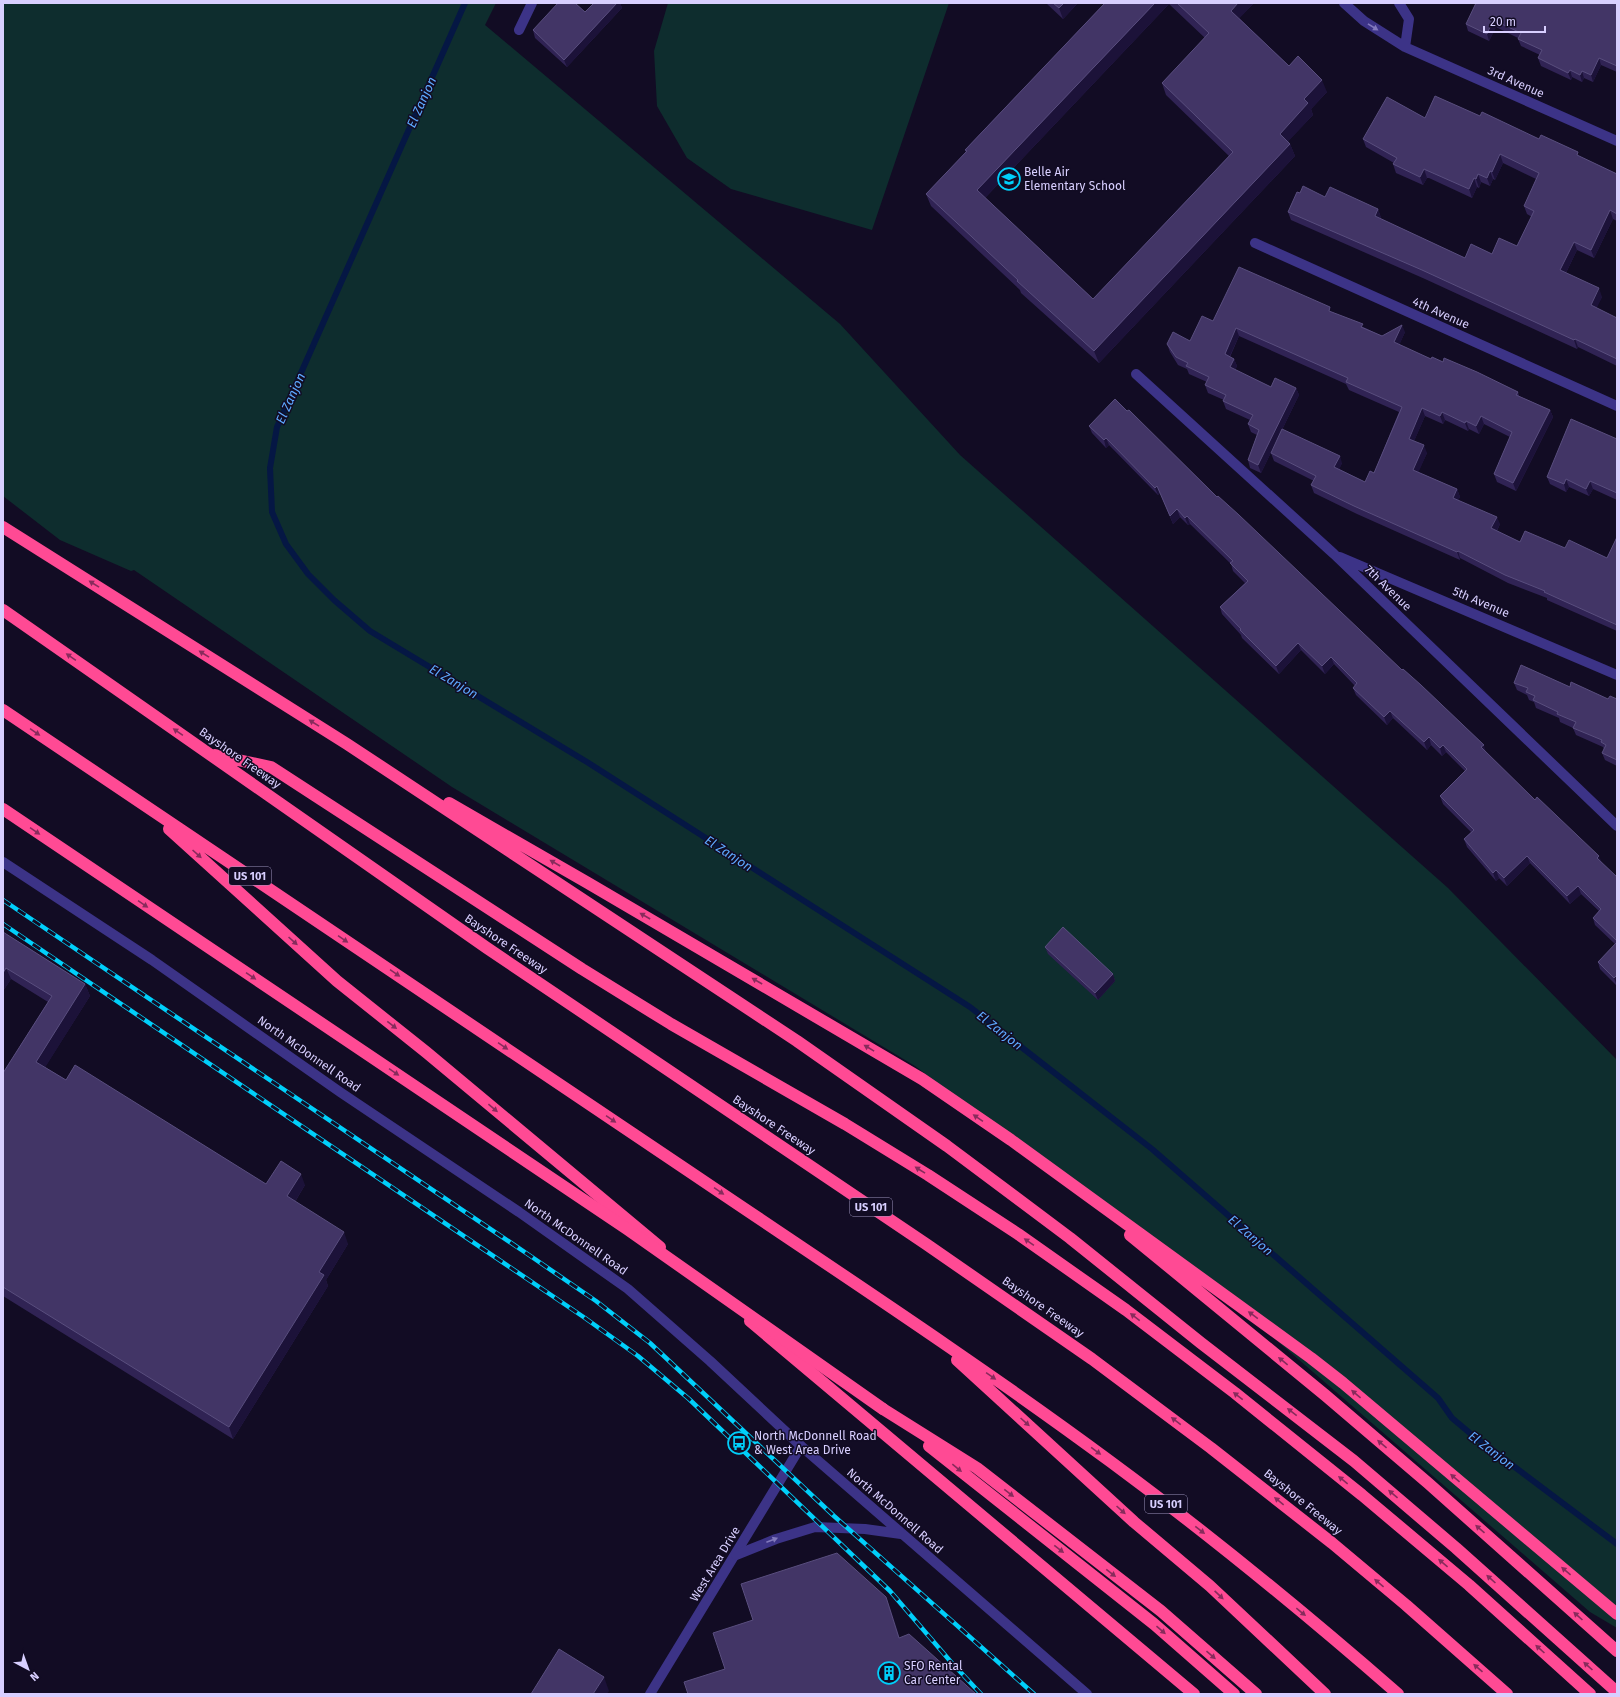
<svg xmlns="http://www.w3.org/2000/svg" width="1620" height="1697" font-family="'Fira Sans',sans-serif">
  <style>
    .green { fill: #0e2d2e }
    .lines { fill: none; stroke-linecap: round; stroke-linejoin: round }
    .stream { stroke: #051744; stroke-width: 6 }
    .minor { stroke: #3c3387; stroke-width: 10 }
    .tertiary { stroke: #3c3387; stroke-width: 10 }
    .motorway { stroke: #ff4a94; stroke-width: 12 }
    .rail-casing { stroke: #00cffa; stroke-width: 4.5 }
    .rail { stroke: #120c24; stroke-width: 3; stroke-dasharray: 9; stroke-linecap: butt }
    .motorway-bridge { stroke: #ff4a94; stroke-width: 12 }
    .wall { fill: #302354; fill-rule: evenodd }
    .shaded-wall { fill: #1c1239 }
    .building { fill: #423566; stroke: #594e7e }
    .oneway { fill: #8279bd }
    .oneway2 { fill: #882b5c }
    .labels { text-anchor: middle; stroke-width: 3; stroke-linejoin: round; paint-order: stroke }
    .shield { fill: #120c24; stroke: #9d94bd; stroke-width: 1 }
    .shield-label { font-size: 11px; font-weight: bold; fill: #d8cfff }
    .street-label { font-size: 12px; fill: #d8cfff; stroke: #120c24 }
    .poi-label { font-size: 12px; fill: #d8cfff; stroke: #120c24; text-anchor: start }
    .water-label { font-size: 13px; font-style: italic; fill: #5da9ff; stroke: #120c24 }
  </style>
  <rect width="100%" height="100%" fill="#120c24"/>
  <!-- green -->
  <path class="green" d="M3,3H496L485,25L840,324L960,455L1448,888L1617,1060V1628L1590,1612L1268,1333L915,1066L452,787L134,570L131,571L60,540L3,496Z
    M668,3H949L872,230L731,189L687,158L657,106L654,51Z"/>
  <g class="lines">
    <!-- stream -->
    <path class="stream" d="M465,3L277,427L270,468L272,512L286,544L308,574L334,600L370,631L587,762L970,1007L1152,1149L1438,1398L1452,1418L1471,1434L1617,1544"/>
    <!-- minor -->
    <path class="minor" d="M1344,3L1364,21L1405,47L1617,141
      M1399,3L1409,19L1405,47
      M519,30L532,3
      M1255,243L1617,406
      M1136,374L1334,554L1617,826
      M1340,557L1617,675
      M650,1694L801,1446"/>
    <!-- tertiary -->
    <path class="tertiary" d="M3,862L152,960L340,1092L519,1212L628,1289L710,1361L801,1446L1087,1694
      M736,1555L776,1539L815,1527L865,1529L901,1534"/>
    <!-- motorway -->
    <path class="motorway" d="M3,527L347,744L797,1041L947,1146L1070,1238L1201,1343L1354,1461L1456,1548L1617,1692
      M3,610L487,948L926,1244L1092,1359L1211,1448L1332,1543L1406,1605L1507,1694
      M3,710C231,863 459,1017 687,1170C829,1266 973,1360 1111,1462C1210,1535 1305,1613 1398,1694
      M215,755L271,767L582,969L671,1024L845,1124L928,1175L1018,1234L1126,1310L1235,1393L1362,1495L1469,1585L1590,1694
      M449,803L588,883L922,1079L1011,1140L1311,1358L1343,1383L1617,1614
      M169,829L337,981L426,1052L660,1247
      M1130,1235L1325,1395L1428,1483L1617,1651
      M750,1321L1194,1694
      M957,1360L1134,1522L1210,1586L1325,1694
      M883,1409L977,1468L1161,1611L1256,1694
      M929,1446L1154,1624L1234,1694"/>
    <!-- rail casing -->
    <g class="rail-casing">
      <path id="rail" d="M3,900L529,1255L596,1301L650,1343L834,1516L1034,1694
        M3,924L585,1318L638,1356L689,1399L890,1591L951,1662L981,1694"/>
    </g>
    <!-- rail -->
    <use href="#rail" class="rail"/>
    <!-- motorway-bridge -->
    <path class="motorway-bridge" d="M3,809L627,1229L883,1409"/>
  </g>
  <!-- wall -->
  <path class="wall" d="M594,3H620L622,8L567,67L535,38L533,30L585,12Z
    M1046,3H1078L1063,19Z
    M1105,3H1254L1239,18L1289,66L1327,92L1311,109L1313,115L1288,141L1290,144L1295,156L1099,363L1021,293L1020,290L931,206L926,194L966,152L965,150ZM1169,4L1205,38L1162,83L1166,95L1229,156L1093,299L985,198Z
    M1617,3V72L1601,65L1593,82L1584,78L1582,82L1572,77L1571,80L1541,66L1538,58L1540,55L1521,46L1518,39V38L1496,27L1489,41L1468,31L1466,24Z
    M1480,116L1539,139L1579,156L1617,174V221L1613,219L1594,258L1577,250L1566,273L1602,297L1596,308L1617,318V366L1578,347L1577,349L1425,279L1291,220L1288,212L1300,193L1325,197L1378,209L1381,218V219L1465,258L1492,254L1517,246L1532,217L1527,214L1524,206L1536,179L1503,163L1495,180L1493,179L1490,186L1481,182L1479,188L1477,187L1472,198L1429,178H1427L1423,185L1396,173L1393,164L1394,163L1366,147L1363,139L1425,118Z
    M1332,312L1382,336L1405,332L1399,345L1431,359L1443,362L1518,392L1519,396L1550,410L1553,417L1516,491L1497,482L1494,474L1510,437L1484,424L1479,434L1469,429L1468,431L1445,420L1443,424L1425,416L1414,441L1427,453L1418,472L1457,489L1460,497L1458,500L1500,524L1497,531L1520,542L1565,548L1607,558L1617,537V631L1547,600V598L1508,583L1460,558V560L1357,514L1314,493L1311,485L1314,481L1274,461L1271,453L1342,463L1339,469L1365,482L1374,473L1399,412L1349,390L1346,384L1239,336L1230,357L1234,359L1237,366L1235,370L1271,387L1296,388L1299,395L1261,473L1250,468L1248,460L1257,435L1251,432L1248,424L1250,420L1226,409L1223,401L1224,400L1208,393L1205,385L1207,382L1189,374L1187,369L1178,365L1170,352L1167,344L1190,341L1213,321Z
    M1127,411L1486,752L1535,800L1617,877V986L1600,969L1598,962L1615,944L1595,925L1593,918L1599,911L1581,894L1570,904L1530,863L1507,886L1499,878L1496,881L1467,847L1464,839L1471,832L1443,804L1440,796L1465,771L1446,752L1442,756L1431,745L1427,750L1393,718L1387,725L1356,695L1353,688L1355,686L1334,664L1325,674L1301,650L1279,674L1242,638L1241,635L1222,614L1220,607L1245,583L1233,571L1231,564L1190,524L1188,525L1180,517L1173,524L1160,493L1158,495L1109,445L1106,448L1092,433L1089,426Z
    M1617,439V500L1593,489L1589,496L1569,487L1566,492L1550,484L1547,477Z
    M1514,683L1570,687L1608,699H1617V766L1605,760L1602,753L1604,750L1603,747L1576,735L1573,728L1560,722L1559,718L1536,708L1534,702L1529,700L1527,695L1517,690Z
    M3,932L85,984L90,996L45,1067L66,1080L266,1184L305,1185L295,1202L348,1244L326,1280L328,1286L233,1439L3,1296V1073L48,1002L11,979L3,991Z
    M1045,947L1113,974L1115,981L1098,1000L1048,954Z"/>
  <!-- shaded-wall -->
  <path class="shaded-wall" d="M617,3H620L622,8L567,67L564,60Z
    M1064,3H1078L1063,19L1059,8Z
    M1155,3H1169V4L981,202L977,190Z
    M1238,3H1254L1235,23L1231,11Z
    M1493,20L1496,27L1489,41L1487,34Z
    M1599,58L1601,65L1593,82L1591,75Z
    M1570,70L1572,77L1571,80L1568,73Z
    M1582,71L1584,78L1582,82L1580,75Z
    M1322,80L1327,92L1311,109L1313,115L1284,146L1280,134L1304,99Z
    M1290,144L1295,156L1099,363L1094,351Z
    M1500,154L1503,163L1495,180L1492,172Z
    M1424,169L1427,178L1423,185L1420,177Z
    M1490,171L1493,179L1490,186L1487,178Z
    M1478,174L1481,182L1479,188L1476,179Z
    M1474,178L1477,187L1472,198L1469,189Z
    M1378,209L1381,218L1378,225L1375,216Z
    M1610,210L1613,219L1594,258L1591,250Z
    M1574,242L1577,250L1563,279L1560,270Z
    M1599,288L1602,297L1594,314L1591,305Z
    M1402,325L1405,332L1397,350L1394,342Z
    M1236,328L1239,336L1227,362L1225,354Z
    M1575,339L1578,347L1577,349L1574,340Z
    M1234,359L1237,366L1233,375L1230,367Z
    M1296,388L1299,395L1261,473L1258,465Z
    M1422,408L1425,416L1412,446L1409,439Z
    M1550,410L1553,417L1516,491L1513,483Z
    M1442,412L1445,420L1443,424L1440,416Z
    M1481,416L1484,424L1479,434L1476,426Z
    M1466,421L1469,429L1468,431L1465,423Z
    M1106,438L1109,445L1106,448L1104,440Z
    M1424,445L1427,453L1416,478L1413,470Z
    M1340,456L1342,463L1337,475L1334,467Z
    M1566,479L1569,487L1566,492L1564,484Z
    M1590,481L1593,489L1589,496L1586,489Z
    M1157,486L1160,493L1158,495L1155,488Z
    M1457,489L1460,497L1456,506L1453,498Z
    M1177,509L1180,517L1173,524L1170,516Z
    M1187,516L1190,524L1188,525L1185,518Z
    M1497,517L1500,524L1494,536L1491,528Z
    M1458,551L1460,558V560L1457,552Z
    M1298,643L1301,650L1279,674L1276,666Z
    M1331,657L1334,664L1325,674L1322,666Z
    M1390,711L1393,718L1387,725L1384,717Z
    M1429,737L1431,745L1427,750L1424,742Z
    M1443,745L1446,752L1442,756L1440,748Z
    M1484,745L1486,752L1484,755L1481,747Z
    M1527,856L1530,863L1507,886L1504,878Z
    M1599,856L1602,863L1597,858Z
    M1496,870L1499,878L1496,881L1493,873Z
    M1578,886L1581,894L1570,904L1567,896Z
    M6,968L11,979L3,991V973Z
    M1113,974L1115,981L1098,1000L1095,993Z
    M1617,975V986L1614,978Z
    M85,984L90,996L41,1074L36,1062Z
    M301,1174L305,1185L291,1208L287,1196Z
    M344,1232L348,1244L326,1280L328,1286L233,1439L229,1427L319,1272Z
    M886,1597L891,1610L904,1651L899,1638Z
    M604,1677L609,1691L607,1694H593Z"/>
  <!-- building -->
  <path class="building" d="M558,3H575L585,12L594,3H617L564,60L533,30Z
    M1053,3H1064L1059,8Z
    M1105,3H1155L977,190L1093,299L1233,152L1162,83L1209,33L1177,3H1238L1231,11L1289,66L1298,56L1322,80L1304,99L1308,103L1280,134L1290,144L1094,351L1017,281L1018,280L926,194L967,151L965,150Z
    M1476,3H1617V66L1599,58L1591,75L1582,71L1580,75L1570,70L1568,73L1538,58L1542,50L1518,39L1521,33L1493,20L1487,34L1466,24Z
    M1435,96L1480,116L1482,112L1539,139L1541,135L1578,152L1577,155L1617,174V214L1610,210L1591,250L1574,242L1560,270L1599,288L1591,305L1617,318V359L1575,339L1574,340L1422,270L1288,212L1297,192L1300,193L1303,186L1325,197L1330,187L1378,209L1375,216L1465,258L1471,244L1492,254L1499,238L1517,246L1534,211L1524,206L1539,173L1500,154L1492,172L1490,171L1487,178L1478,174L1476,179L1474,178L1469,189L1426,170L1424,169L1420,177L1393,164L1397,158L1363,139L1387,97L1425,118Z
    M1239,267L1330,307L1329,311L1363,324L1361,327L1382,336L1402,325L1394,342L1431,359L1432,357L1443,362L1444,358L1477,372L1518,392L1516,395L1550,410L1513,483L1494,474L1512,432L1481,416L1476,426L1466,421L1465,423L1442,412L1440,416L1422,408L1409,439L1424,445L1413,470L1457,489L1453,498L1497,517L1491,528L1520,542L1525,531L1565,548L1569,540L1607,558L1617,537V625L1544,592L1545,591L1505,575L1458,551L1457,552L1354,506L1311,485L1316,476L1271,453L1282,429L1340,456L1334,467L1365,482L1370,471L1374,473L1402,407L1346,382L1348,378L1236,328L1225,354L1234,359L1230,367L1271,387L1275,378L1296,388L1258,465L1248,460L1259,430L1248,424L1253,415L1223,401L1226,395L1205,385L1209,377L1186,366L1188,363L1176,357L1167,344L1173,332L1190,341L1202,316L1213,321Z
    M1115,399L1127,411L1129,410L1217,497L1218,496L1239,515L1402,670L1403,669L1421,685L1484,745L1481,747L1535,800L1537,797L1599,856L1597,858L1617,877V941L1593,918L1601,909L1578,886L1567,896L1527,856L1504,878L1496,870L1493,873L1464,839L1474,830L1440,796L1467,769L1443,745L1440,748L1429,737L1424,742L1390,711L1384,717L1353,688L1357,683L1331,657L1322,666L1298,643L1276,666L1240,630L1241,629L1220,607L1248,581L1230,563L1233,561L1187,516L1185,518L1177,509L1170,516L1157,486L1155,488L1106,438L1104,440L1089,426Z
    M1571,419L1617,439V493L1590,481L1586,489L1566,479L1564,484L1547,477Z
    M1521,665L1570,687L1571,682L1608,699L1610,696L1617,699V760L1602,753L1606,745L1601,742L1602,740L1573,728L1576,722L1557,714L1558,712L1533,700L1535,696L1526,692L1528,688L1514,683Z
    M1063,927L1113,974L1095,993L1045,947Z
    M3,932L85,984L36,1062L66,1080L75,1065L266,1184L281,1161L301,1174L287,1196L344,1232L319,1272L324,1275L229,1427L3,1287V1073L52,996L6,968L3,973Z
    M1617,942V975L1614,978L1598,962Z
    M837,1553L886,1597L899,1638L909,1634L976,1694H688L684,1682L725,1669L713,1633L753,1620L741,1584Z
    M559,1649L604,1677L593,1694H531Z"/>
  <!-- one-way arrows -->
  <defs><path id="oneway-solid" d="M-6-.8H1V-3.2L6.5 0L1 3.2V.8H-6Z"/></defs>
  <g class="oneway">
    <use href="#oneway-solid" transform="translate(1373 27) rotate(32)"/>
    <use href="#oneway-solid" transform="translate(772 1540) rotate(-21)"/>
  </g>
  <g class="oneway2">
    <use href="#oneway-solid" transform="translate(94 584) rotate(-148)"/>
    <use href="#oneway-solid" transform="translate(204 654) rotate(-148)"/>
    <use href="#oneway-solid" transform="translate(71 657) rotate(-145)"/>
    <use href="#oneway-solid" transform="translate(314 723) rotate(-148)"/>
    <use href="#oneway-solid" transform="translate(35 732) rotate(34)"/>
    <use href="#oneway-solid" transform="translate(178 732) rotate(-145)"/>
    <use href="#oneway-solid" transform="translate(35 831) rotate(34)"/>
    <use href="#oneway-solid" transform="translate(197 854) rotate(42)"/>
    <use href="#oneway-solid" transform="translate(555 863) rotate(-150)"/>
    <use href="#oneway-solid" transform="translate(143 904) rotate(34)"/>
    <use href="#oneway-solid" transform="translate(645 916) rotate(-150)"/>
    <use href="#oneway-solid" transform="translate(343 939) rotate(34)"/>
    <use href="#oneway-solid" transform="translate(293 941) rotate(42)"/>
    <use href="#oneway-solid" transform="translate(395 973) rotate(34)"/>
    <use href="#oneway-solid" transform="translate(251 976) rotate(34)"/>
    <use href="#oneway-solid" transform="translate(757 981) rotate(-150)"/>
    <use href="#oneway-solid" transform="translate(392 1025) rotate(38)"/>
    <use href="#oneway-solid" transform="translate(503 1046) rotate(34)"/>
    <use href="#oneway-solid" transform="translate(869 1048) rotate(-149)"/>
    <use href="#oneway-solid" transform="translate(394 1072) rotate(34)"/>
    <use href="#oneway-solid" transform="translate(493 1108) rotate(40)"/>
    <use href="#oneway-solid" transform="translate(978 1118) rotate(-146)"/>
    <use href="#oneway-solid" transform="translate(611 1119) rotate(34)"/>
    <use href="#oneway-solid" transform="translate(920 1170) rotate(-148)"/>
    <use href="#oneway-solid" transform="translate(719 1191) rotate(34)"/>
    <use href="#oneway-solid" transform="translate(1029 1242) rotate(-145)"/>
    <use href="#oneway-solid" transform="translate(1253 1315) rotate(-144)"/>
    <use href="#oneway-solid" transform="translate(1135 1317) rotate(-142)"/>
    <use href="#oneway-solid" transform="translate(1283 1361) rotate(-141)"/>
    <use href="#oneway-solid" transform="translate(991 1376) rotate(35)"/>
    <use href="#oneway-solid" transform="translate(1356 1394) rotate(-140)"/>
    <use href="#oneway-solid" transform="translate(1238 1396) rotate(-142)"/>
    <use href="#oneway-solid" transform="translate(1292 1412) rotate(-142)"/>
    <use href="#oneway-solid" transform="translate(1176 1421) rotate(-143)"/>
    <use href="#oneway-solid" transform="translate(1025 1422) rotate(42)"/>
    <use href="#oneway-solid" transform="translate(1382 1444) rotate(-140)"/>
    <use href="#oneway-solid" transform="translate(1096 1451) rotate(36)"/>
    <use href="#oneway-solid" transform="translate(957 1468) rotate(39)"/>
    <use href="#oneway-solid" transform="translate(1455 1478) rotate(-140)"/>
    <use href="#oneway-solid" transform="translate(1343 1480) rotate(-141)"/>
    <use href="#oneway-solid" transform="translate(1009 1493) rotate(38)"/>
    <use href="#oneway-solid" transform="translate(1393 1494) rotate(-140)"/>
    <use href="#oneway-solid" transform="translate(1279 1501) rotate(-141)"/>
    <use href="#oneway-solid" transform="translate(1121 1510) rotate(42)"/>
    <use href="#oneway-solid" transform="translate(1480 1529) rotate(-139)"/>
    <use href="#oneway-solid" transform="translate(1200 1530) rotate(38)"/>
    <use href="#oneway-solid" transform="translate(1059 1549) rotate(38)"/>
    <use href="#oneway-solid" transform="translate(1443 1563) rotate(-140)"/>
    <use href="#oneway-solid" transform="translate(1566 1571) rotate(-140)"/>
    <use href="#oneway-solid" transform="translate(1111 1573) rotate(38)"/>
    <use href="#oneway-solid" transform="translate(1491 1579) rotate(-138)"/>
    <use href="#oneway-solid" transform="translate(1379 1583) rotate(-140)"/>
    <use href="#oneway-solid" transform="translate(1219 1595) rotate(43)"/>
    <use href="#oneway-solid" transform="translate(1301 1612) rotate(39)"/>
    <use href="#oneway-solid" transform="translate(1578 1616) rotate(-138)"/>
    <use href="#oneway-solid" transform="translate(1161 1630) rotate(41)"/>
    <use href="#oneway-solid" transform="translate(1540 1649) rotate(-138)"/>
    <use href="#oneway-solid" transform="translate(1211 1655) rotate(41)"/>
    <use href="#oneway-solid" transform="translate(1588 1666) rotate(-138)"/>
    <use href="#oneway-solid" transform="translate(1478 1668) rotate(-139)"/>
  </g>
  <!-- icons -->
  <defs>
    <g id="school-ring" transform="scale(1.15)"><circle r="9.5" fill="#120c24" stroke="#00cffa" stroke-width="1.5"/><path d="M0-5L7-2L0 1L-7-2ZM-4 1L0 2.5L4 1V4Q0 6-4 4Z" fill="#00cffa"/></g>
    <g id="bus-ring" transform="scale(1.15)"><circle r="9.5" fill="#120c24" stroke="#00cffa" stroke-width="1.5"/><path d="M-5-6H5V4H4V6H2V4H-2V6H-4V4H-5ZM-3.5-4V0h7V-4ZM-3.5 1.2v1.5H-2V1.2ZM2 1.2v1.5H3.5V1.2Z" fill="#00cffa"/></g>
    <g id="building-ring" transform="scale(1.15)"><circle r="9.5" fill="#120c24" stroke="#00cffa" stroke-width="1.5"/><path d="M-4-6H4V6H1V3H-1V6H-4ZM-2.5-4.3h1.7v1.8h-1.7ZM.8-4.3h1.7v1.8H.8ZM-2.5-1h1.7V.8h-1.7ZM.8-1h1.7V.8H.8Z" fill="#00cffa"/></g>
  </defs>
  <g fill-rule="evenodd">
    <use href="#school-ring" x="1009" y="179"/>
    <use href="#bus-ring" x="739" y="1443"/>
    <use href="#building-ring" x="889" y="1673"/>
  </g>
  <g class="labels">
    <!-- shield labels -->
    <g class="shield">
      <rect x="229" y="867" width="42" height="18" rx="3"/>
      <rect x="850" y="1198" width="42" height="18" rx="3"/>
      <rect x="1145" y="1495" width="42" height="18" rx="3"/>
    </g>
    <g class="shield-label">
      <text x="250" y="880">US 101</text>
      <text x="871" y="1211">US 101</text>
      <text x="1166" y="1508">US 101</text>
    </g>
    <!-- street labels -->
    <g class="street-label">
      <text transform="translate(1516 82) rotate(24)" y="4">3rd Avenue</text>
      <text transform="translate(1441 313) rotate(24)" y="4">4th Avenue</text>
      <text transform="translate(1388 588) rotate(44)" y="4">7th Avenue</text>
      <text transform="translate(1481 602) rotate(23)" y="4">5th Avenue</text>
      <text transform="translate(240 758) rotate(35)" y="4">Bayshore Freeway</text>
      <text transform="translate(506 944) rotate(34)" y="4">Bayshore Freeway</text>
      <text transform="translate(309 1054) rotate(35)" y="4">North McDonnell Road</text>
      <text transform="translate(774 1125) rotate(34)" y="4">Bayshore Freeway</text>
      <text transform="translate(576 1237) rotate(35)" y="4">North McDonnell Road</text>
      <text transform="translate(1043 1307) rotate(35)" y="4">Bayshore Freeway</text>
      <text transform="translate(1303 1502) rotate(39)" y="4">Bayshore Freeway</text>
      <text transform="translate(895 1511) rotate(41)" y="4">North McDonnell Road</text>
      <text transform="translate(715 1564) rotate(-59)" y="4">West Area Drive</text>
    </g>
    <!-- poi labels -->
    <g class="poi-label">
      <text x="1024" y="176">Belle Air<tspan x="1024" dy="14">Elementary School</tspan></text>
      <text x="754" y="1440">North McDonnell Road<tspan x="754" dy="14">&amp; West Area Drive</tspan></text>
      <text x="904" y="1670">SFO Rental<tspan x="904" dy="14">Car Center</tspan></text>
    </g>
    <!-- water labels -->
    <g class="water-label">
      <text transform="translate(421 102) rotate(-66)" y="5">El Zanjon</text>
      <text transform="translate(290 398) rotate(-66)" y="5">El Zanjon</text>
      <text transform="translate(454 681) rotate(31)" y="5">El Zanjon</text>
      <text transform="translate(729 853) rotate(33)" y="5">El Zanjon</text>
      <text transform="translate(1000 1030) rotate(38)" y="5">El Zanjon</text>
      <text transform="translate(1251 1235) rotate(41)" y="5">El Zanjon</text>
      <text transform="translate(1492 1450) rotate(37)" y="5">El Zanjon</text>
    </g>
  </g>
  <!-- border -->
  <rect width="1620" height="1697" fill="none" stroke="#d8cfff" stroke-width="8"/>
  <!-- north arrow -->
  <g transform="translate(28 1669) rotate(139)" stroke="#120c24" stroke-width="3" paint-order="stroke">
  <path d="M0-3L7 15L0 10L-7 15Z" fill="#d8cfff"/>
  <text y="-6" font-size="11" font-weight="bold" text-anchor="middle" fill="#d8cfff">N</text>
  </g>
  <!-- scale -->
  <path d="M1484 26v6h61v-6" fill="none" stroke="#d8cfff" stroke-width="2"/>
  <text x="1490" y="26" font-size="12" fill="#d8cfff" stroke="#120c24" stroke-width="3" paint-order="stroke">20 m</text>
</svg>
